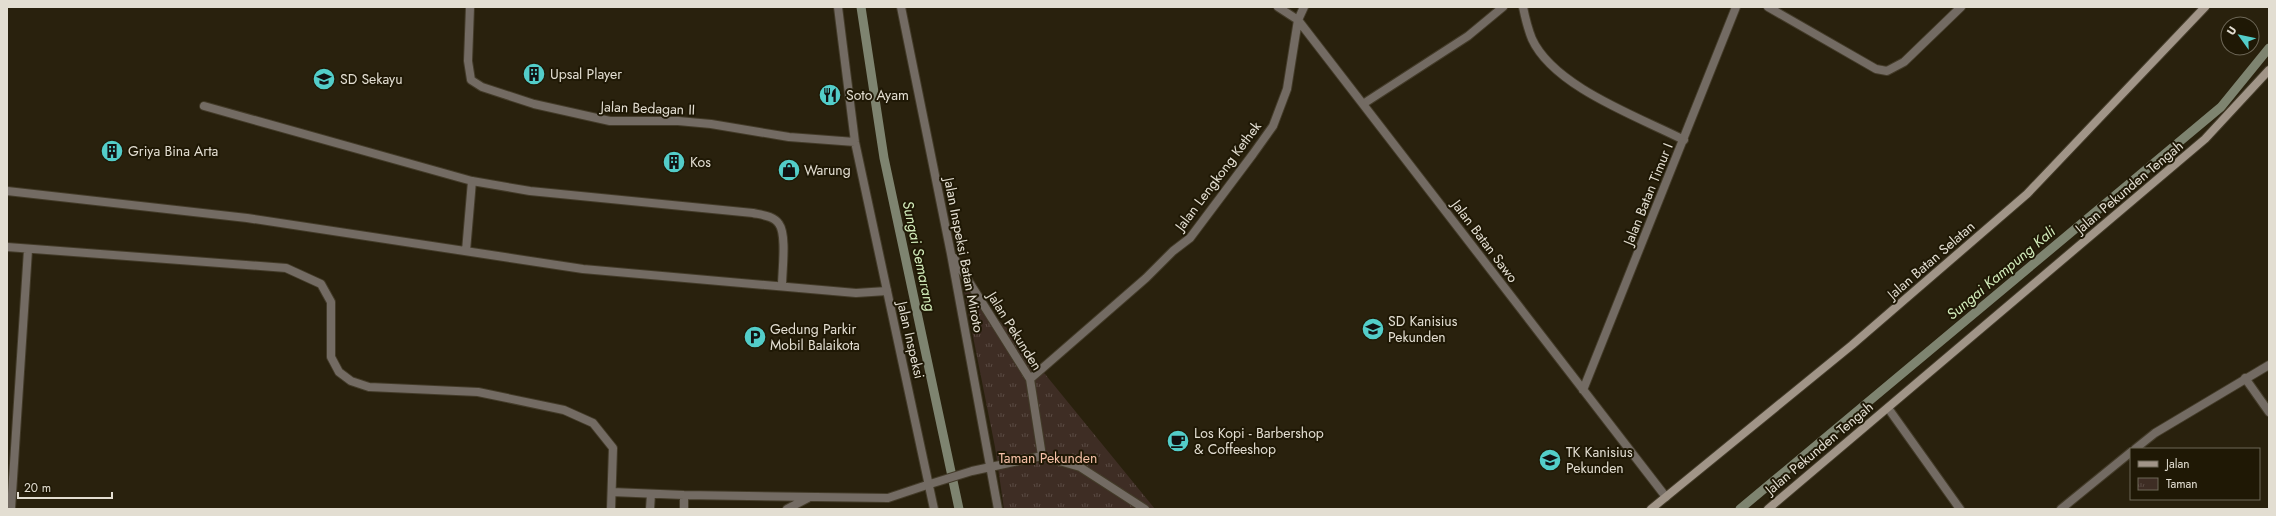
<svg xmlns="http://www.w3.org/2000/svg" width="2276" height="516" font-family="Jost,sans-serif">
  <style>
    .park { fill: url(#park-tufts) }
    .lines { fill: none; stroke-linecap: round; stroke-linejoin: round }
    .stream { stroke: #7e8470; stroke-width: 9 }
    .service-casing { stroke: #433b29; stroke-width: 10 }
    .minor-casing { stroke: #433b29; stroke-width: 10 }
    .secondary-casing { stroke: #433b29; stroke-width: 10 }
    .service { stroke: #736b63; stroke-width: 8 }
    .minor { stroke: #736b63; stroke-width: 8 }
    .secondary { stroke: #a19588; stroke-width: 8 }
    .labels { text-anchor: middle; stroke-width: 4; stroke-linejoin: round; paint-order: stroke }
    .poi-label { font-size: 14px; fill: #e3ded2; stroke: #1f1805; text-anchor: start }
    .street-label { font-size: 14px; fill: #e3ded2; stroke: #1f1805 }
    .park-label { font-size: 14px; fill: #f7c1a8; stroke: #1f1805 }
    .water-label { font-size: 15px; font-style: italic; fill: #d4eebc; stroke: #1f1805 }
  </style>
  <defs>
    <pattern id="park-tufts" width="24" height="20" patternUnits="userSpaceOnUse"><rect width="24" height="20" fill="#3e2d24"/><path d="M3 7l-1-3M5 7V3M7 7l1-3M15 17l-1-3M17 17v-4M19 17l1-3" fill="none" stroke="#5a4b43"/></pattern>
  </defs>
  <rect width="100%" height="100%" fill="#29210d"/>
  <!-- park -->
  <path class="park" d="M963,286L1009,330L1155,509H1004L995,447Z"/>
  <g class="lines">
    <!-- stream -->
    <path class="stream" d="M861,7L884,158L959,509
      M1740,509L2221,107L2269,48"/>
    <!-- service casing -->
    <g class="service-casing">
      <path id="service" d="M204,106L472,181L530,191L753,213C762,215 774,216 779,224C787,235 782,271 782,286
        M7,191L247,218L583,269L856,293L887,291
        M7,247L286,268L321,284L331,302V357L339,372L351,381L369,387L478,392L564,410L593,423L613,448L611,509
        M466,251L472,181
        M612,492L684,495L888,498L930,484
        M684,495V509
        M11,509L28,250
        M650,509L651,494
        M787,509L808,498"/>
    </g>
    <!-- minor casing -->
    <g class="minor-casing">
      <path id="minor" d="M470,7L468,61L471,80L482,87L534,104L610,121H678L711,124L789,137L855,142
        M838,7L855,142L934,509
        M901,7L951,254L998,509
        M1278,7L1298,20L1666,497
        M1523,7C1525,17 1528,29 1532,39C1554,87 1639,117 1684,140
        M1768,7L1876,69L1887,71L1904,62L1961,7
        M1363,104L1468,36L1503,7
        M954,258L1030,379L1042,456L1080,467L1145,509
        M2245,378L2269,412
        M1030,379L1146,278L1173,251L1190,238L1253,154L1273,126L1287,89L1298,20L1304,7
        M1583,390L1736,7
        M1888,408L1960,509
        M2135,449L2155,433L2269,365
        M930,484L972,471L1042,456
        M2061,509L2131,452"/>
    </g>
    <!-- secondary casing -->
    <g class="secondary-casing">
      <path id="secondary" d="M1651,509L1852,345L2027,194L2205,7
        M1768,509L2205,139L2269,70"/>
    </g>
    <!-- service -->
    <use href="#service" class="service"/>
    <!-- minor -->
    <use href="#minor" class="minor"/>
    <!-- secondary -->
    <use href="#secondary" class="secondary"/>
  </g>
  <!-- icons -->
  <defs>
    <g id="building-disc" transform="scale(1.15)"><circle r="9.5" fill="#53cdc9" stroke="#1f1805"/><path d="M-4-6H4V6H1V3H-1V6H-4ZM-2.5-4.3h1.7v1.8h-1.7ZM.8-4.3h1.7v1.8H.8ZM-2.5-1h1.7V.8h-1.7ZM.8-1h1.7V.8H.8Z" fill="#111"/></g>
    <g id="school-disc" transform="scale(1.15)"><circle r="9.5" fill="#53cdc9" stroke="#1f1805"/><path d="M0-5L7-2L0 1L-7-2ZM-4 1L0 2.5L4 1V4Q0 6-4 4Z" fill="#111"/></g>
    <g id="restaurant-disc" transform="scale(1.15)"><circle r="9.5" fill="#53cdc9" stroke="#1f1805"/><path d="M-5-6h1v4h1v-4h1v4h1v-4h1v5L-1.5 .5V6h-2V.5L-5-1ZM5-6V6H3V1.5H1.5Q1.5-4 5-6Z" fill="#111"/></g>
    <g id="shop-disc" transform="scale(1.15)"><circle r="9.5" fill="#53cdc9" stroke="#1f1805"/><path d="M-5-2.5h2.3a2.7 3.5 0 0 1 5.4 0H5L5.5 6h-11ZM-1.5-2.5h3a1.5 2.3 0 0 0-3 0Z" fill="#111"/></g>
    <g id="parking-disc" transform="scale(1.15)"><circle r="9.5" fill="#53cdc9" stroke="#1f1805"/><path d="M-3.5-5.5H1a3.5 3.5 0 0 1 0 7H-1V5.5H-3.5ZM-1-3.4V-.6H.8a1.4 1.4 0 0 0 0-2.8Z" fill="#111"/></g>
    <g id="cafe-disc" transform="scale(1.15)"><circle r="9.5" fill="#53cdc9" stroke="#1f1805"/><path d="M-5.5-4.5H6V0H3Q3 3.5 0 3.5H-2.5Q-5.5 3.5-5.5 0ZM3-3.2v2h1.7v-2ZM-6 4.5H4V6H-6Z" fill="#111"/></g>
  </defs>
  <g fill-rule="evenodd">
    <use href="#building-disc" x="534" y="74"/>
    <use href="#school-disc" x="324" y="79"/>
    <use href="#restaurant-disc" x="830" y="95"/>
    <use href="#building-disc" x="112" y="151"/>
    <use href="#building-disc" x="674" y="162"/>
    <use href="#shop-disc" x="789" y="170"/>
    <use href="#school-disc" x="1373" y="329"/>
    <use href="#parking-disc" x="755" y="337"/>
    <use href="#cafe-disc" x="1178" y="441"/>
    <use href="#school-disc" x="1550" y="460"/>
  </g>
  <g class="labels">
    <!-- poi labels -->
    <g class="poi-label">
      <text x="550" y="79">Upsal Player</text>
      <text x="340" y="84">SD Sekayu</text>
      <text x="846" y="100">Soto Ayam</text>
      <text x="128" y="156">Griya Bina Arta</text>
      <text x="690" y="167">Kos</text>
      <text x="804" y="175">Warung</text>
      <text x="1388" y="326">SD Kanisius<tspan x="1388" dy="16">Pekunden</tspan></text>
      <text x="770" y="334">Gedung Parkir<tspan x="770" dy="16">Mobil Balaikota</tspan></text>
      <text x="1194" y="438">Los Kopi - Barbershop<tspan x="1194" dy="16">&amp; Coffeeshop</tspan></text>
      <text x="1566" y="457">TK Kanisius<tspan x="1566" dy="16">Pekunden</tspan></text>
    </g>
    <!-- street labels -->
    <g class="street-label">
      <text transform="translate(648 108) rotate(2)" y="5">Jalan Bedagan II</text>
      <text transform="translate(1218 176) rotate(-53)" y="5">Jalan Lengkong Kethek</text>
      <text transform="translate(2129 187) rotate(-40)" y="5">Jalan Pekunden Tengah</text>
      <text transform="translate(1648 194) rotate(-68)" y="5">Jalan Batan Timur I</text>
      <text transform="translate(1485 241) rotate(53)" y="5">Jalan Batan Sawo</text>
      <text transform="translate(964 255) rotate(79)" y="5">Jalan Inspeksi Batan Miroto</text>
      <text transform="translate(1931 260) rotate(-41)" y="5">Jalan Batan Selatan</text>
      <text transform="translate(1015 331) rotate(58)" y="5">Jalan Pekunden</text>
      <text transform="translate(911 340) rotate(77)" y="5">Jalan Inspeksi</text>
      <text transform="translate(1819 448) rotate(-40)" y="5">Jalan Pekunden Tengah</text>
    </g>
    <!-- park labels -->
    <g class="park-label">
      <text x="1048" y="463">Taman Pekunden</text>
    </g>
    <!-- water labels -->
    <g class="water-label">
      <text transform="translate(919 256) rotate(78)" y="5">Sungai Semarang</text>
      <text transform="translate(2001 273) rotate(-40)" y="5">Sungai Kampung Kali</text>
    </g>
  </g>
  <!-- border -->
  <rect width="2276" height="516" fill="none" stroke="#e3ded2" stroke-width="16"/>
  <!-- legend -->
  <rect x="2130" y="448" width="130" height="52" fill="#1f1805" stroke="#6d6757"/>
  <rect x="2138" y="461" width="20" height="6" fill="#a19588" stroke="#6d6757"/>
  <text x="2166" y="468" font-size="12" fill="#e3ded2">Jalan</text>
  <rect x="2138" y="478" width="20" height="12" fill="url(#park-tufts)" stroke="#6d6757"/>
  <text x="2166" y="488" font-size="12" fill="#e3ded2">Taman</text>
  <!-- north arrow -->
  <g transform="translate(2240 36) rotate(303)"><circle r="19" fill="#1f1805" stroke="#6d6757"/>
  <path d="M0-3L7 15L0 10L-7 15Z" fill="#53cdc9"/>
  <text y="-6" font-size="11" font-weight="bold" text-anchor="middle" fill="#e3ded2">U</text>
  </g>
  <!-- scale -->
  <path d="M18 492v6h94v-6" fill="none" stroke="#e3ded2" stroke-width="2"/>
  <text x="24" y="492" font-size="12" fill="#e3ded2" stroke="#1f1805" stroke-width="3" paint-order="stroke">20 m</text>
</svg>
